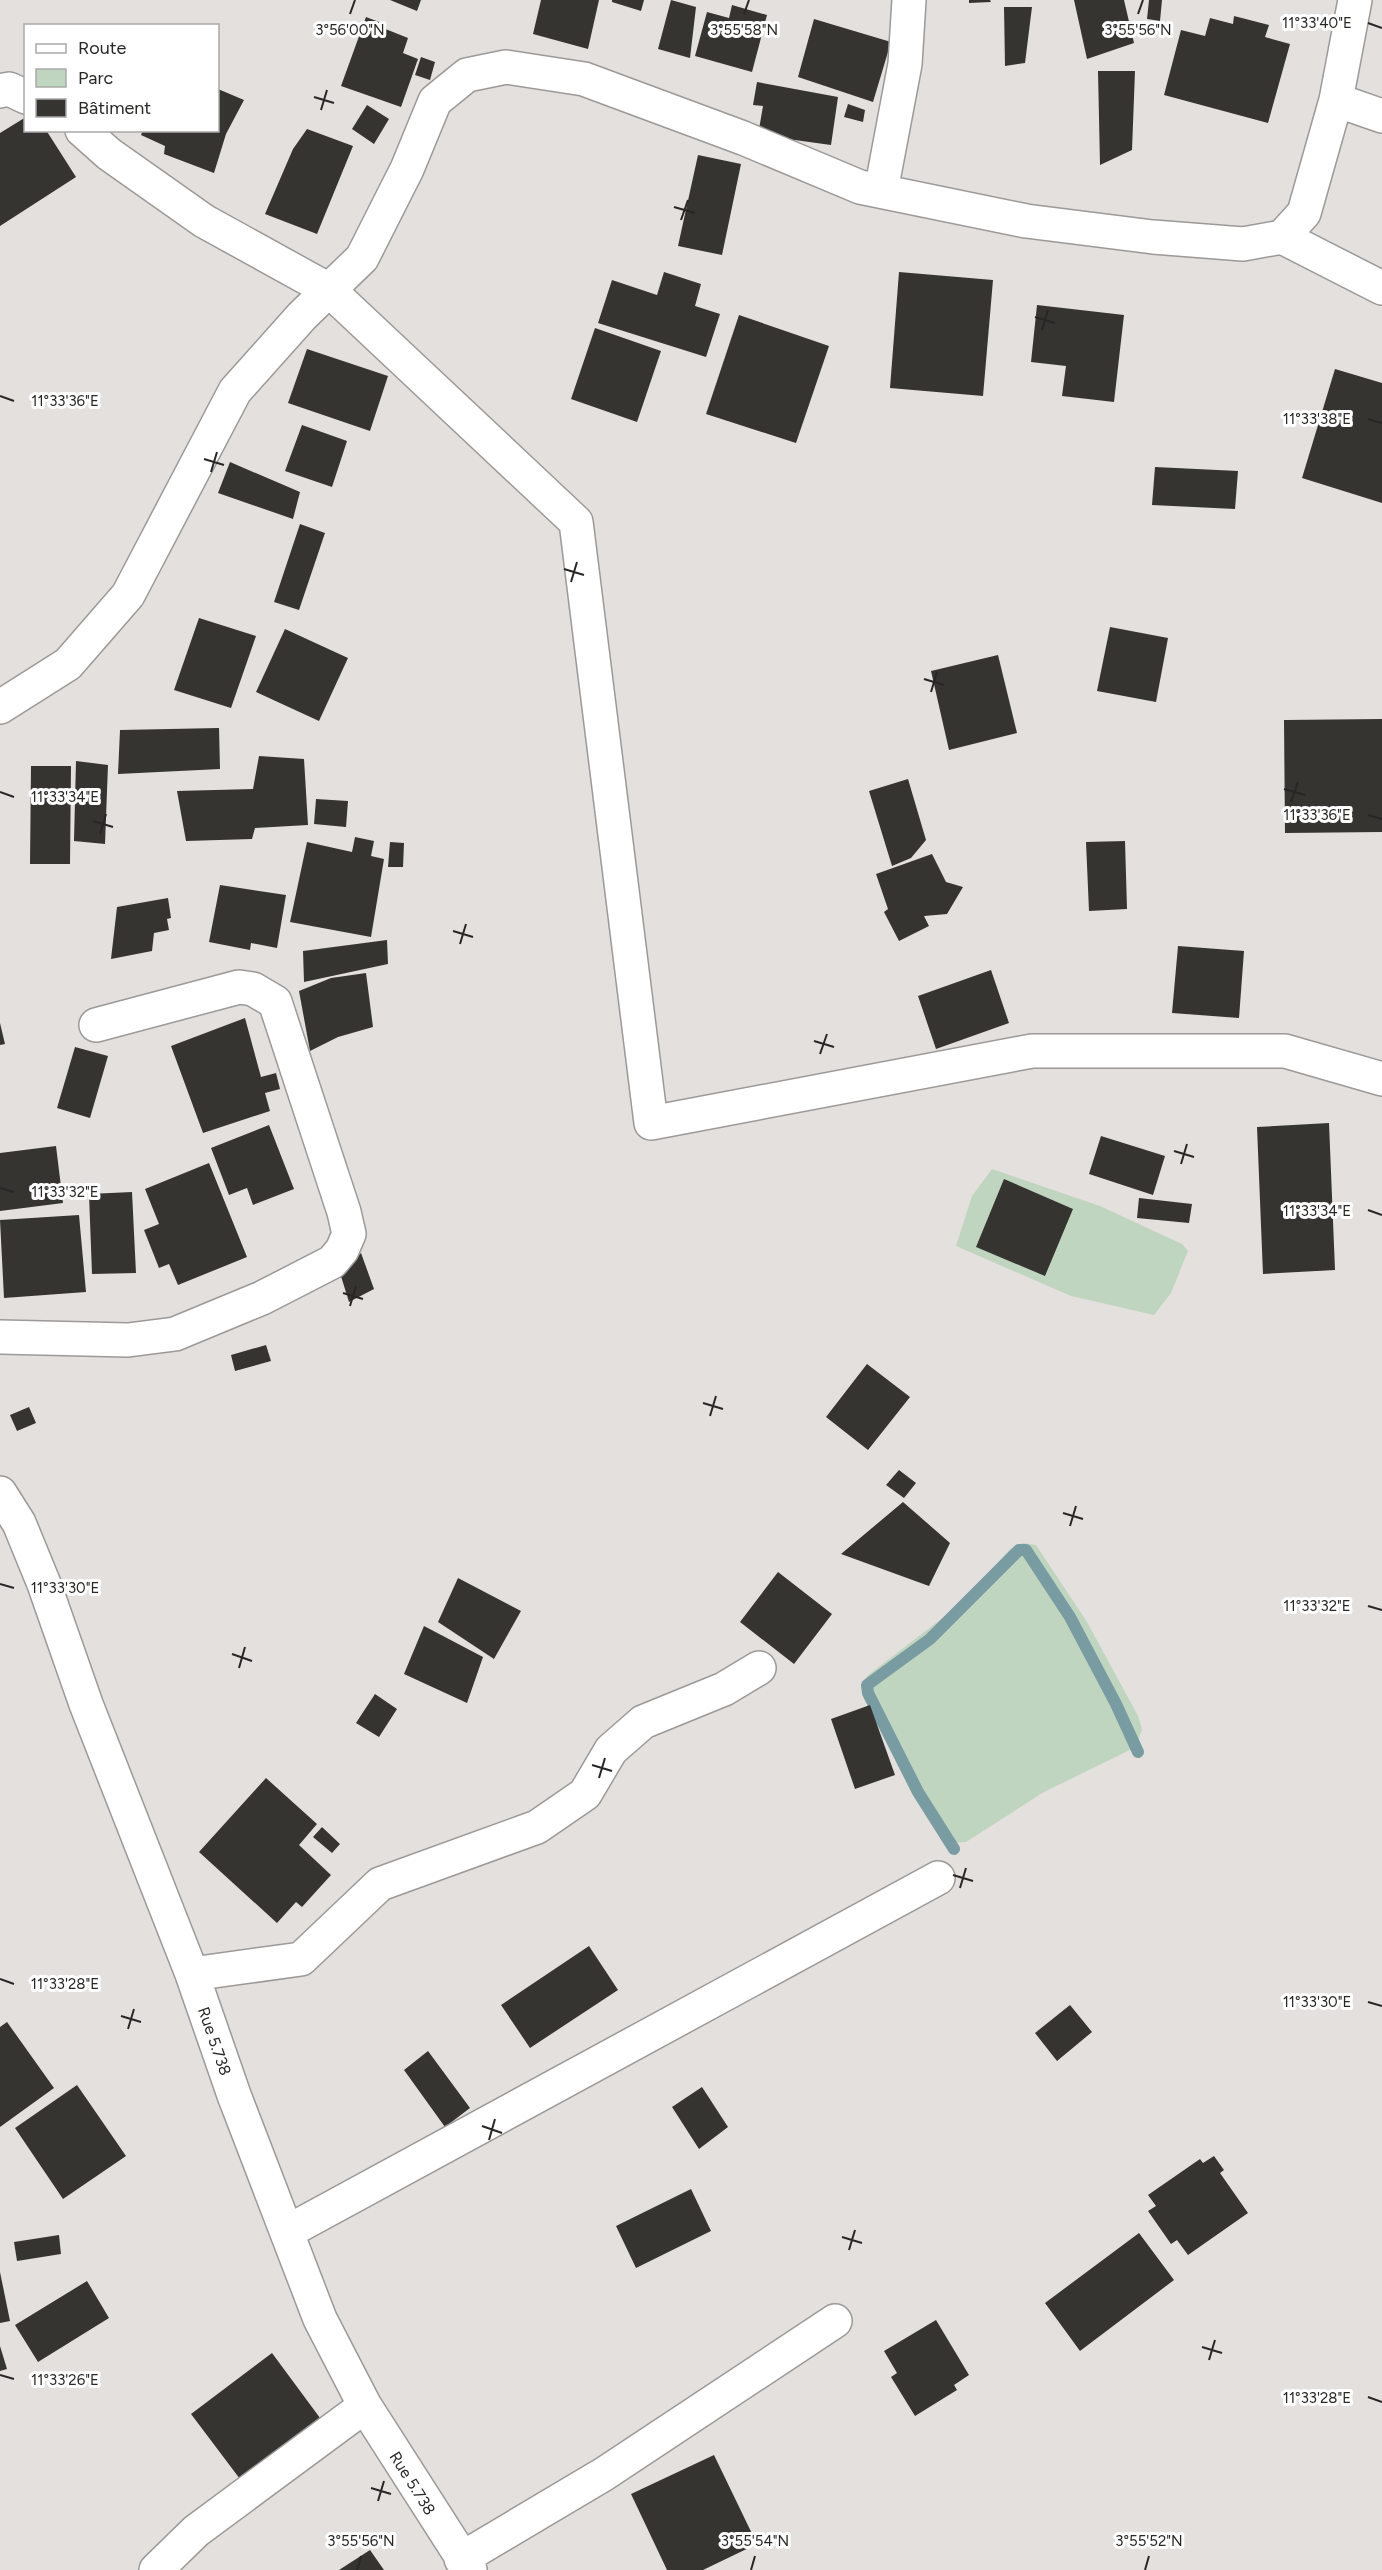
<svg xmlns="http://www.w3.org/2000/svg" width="1382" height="2570" font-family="Figtree,sans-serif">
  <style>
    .green { fill: #c0d5bf }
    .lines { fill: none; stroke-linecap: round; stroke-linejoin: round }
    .stream { stroke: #799ca2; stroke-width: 12 }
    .building { fill: #363431 }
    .minor-casing { stroke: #9c9996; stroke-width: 36 }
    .minor { stroke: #fff; stroke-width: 33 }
    .ticks { fill: none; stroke: #282726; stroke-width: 2 }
    .labels { text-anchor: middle; stroke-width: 6; stroke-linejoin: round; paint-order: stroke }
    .street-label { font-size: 16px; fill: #282726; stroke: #fff }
    .ticks-label { font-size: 15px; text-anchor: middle; fill: #282726; stroke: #fff; stroke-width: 6; stroke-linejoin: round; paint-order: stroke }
  </style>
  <rect width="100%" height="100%" fill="#e4e0dd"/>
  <!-- green -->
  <path class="green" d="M992,1169L1100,1206L1182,1244L1188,1251L1171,1293L1154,1315L1071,1296L956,1246L972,1196Z
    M1022,1543L1036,1545L1087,1622L1138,1716L1142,1729L1136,1747L1044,1792L966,1842L947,1843L926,1816L866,1684L867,1676L958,1606L1010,1549Z"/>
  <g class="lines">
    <!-- stream -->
    <path class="stream" d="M954,1849L918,1792L868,1693L867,1685L930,1639L1019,1550H1026L1070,1617L1116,1704L1138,1752"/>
  </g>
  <!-- building -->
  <path class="building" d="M390,0H421L417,11Z
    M541,0H599L588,49L533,34Z
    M612,0H644L641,11L612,2Z
    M671,0L696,7L690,58L658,49Z
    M969,0H990L991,2L969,3Z
    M1074,0H1124L1134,43L1087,59Z
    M1149,0H1162L1160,21L1147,19Z
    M732,5L767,15L752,72L695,56L707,12L729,18Z
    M1004,7H1032L1025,63L1005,66Z
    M1234,16L1269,25L1265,37L1290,44L1268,123L1164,95L1181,30L1205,36L1210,18L1233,24Z
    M366,17L379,22L378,26L408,38L403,53L418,59L401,107L341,86Z
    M814,19L891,42L873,102L798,77Z
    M421,57L435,62L430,80L415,75Z
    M1098,71H1135L1132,150L1100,165Z
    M757,82L838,97L831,145L758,135L763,106L753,105Z
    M218,89L244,100L226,134L214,173L164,154L165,146L141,135L143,130H218Z
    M848,104L865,110L863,122L844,117Z
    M367,105L389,119L374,144L352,129Z
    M26,117V130H46L76,177L0,226V133Z
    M307,129L353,146L317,234L265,214L293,149Z
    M698,155L741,164L722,255L678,246Z
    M664,272L701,284L695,306L720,314L706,357L598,323L612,280L657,295Z
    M899,272L993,280L983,396L890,388Z
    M1037,305L1124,315L1114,402L1062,396L1066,366L1031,362Z
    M739,315L829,346L796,443L706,414Z
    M595,328L661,351L637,422L571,399Z
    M307,349L388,376L370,431L288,403Z
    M1335,369L1382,383V503L1302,478Z
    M302,425L347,441L332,487L285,471Z
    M230,462L300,492L293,519L218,493Z
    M1155,467L1238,471L1235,509L1152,505Z
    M300,524L325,533L299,610L274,602Z
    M199,618L256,636L231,708L174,690Z
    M1110,627L1168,638L1156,702L1097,691Z
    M285,629L348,658L319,721L256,692Z
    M998,655L1017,733L949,750L931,671Z
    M1382,719V832L1285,833L1284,720Z
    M219,728L220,769L118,774L120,730Z
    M259,756L304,759L308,825L255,828L252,839L186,841L177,791L253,789Z
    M76,761L108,765L105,844L74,841Z
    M31,766H71L70,864H30Z
    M908,779L926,840L911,858L892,866L869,791Z
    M316,799L348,801L346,827L314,824Z
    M355,837L374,841L371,856L384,859L371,937L290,922L307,842L352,852Z
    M1125,841L1127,909L1089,911L1086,842Z
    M390,842L404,843L403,867H388Z
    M932,854L946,882L963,887L947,914L924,916L929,926L899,941L884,912L888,909L876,874Z
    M220,885L286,895L277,948L251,943L250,950L209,942Z
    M168,898L171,918L167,919L169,930L154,933L152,951L111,959L117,907Z
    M387,940L388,964L304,982L303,951Z
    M1178,946L1244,951L1239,1018L1172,1013Z
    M991,970L1009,1023L936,1049L918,996Z
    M366,973L373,1027L338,1037L310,1051L299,991L331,978Z
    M245,1018L261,1077L276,1073L280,1089L265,1093L270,1111L203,1133L171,1046Z
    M0,1023L5,1044L0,1045Z
    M75,1047L108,1056L90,1118L57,1108Z
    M1329,1123L1335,1270L1263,1274L1257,1127Z
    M269,1125L294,1189L253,1205L247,1188L229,1195L211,1148Z
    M1101,1136L1165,1156L1153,1195L1089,1174Z
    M56,1146L63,1203L0,1211V1153Z
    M209,1163L247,1257L178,1285L169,1264L159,1268L144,1230L159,1224L145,1189Z
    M1004,1179L1073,1209L1045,1276L976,1247Z
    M132,1192L136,1273L92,1274L89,1194Z
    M1139,1198L1192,1204L1189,1223L1137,1218Z
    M79,1215L86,1292L4,1298L0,1220Z
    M361,1253L374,1289L349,1302L340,1273Z
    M266,1345L271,1361L235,1371L231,1355Z
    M867,1364L910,1397L868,1450L826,1417Z
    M29,1407L36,1423L17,1431L10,1415Z
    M899,1470L916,1483L904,1498L886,1485Z
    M903,1502L950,1543L929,1586L841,1554Z
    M778,1572L832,1614L794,1664L740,1622Z
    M458,1578L521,1611L494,1659L438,1622Z
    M424,1626L483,1657L467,1703L404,1674Z
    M375,1694L397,1709L379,1737L356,1723Z
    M870,1705L895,1775L855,1789L831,1719Z
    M266,1778L317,1824L299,1845L331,1875L302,1907L296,1902L277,1923L199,1852Z
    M322,1827L340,1844L332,1853L313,1837Z
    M589,1946L618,1990L530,2048L501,2005Z
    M1070,2005L1092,2032L1057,2061L1035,2033Z
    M7,2022L54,2088L0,2127V2027Z
    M428,2051L470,2108L445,2127L404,2070Z
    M77,2085L126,2156L63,2199L15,2128Z
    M702,2087L728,2127L699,2149L672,2107Z
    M1214,2156L1224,2170L1220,2173L1248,2213L1188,2255L1177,2240L1171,2244L1148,2211L1156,2206L1148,2195L1200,2159L1203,2163Z
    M691,2189L711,2231L636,2268L616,2226Z
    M1139,2233L1174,2280L1080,2351L1045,2303Z
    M59,2235L61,2254L17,2261L14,2242Z
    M0,2272L10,2321L0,2323Z
    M87,2281L109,2318L38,2362L15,2325Z
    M936,2320L969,2375L954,2385L957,2390L915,2416L891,2377L897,2373L884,2351Z
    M0,2346L7,2369L0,2371Z
    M272,2353L323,2422L243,2483L191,2414Z
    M714,2455L757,2544L703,2570H667L631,2494Z
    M370,2550L384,2570H339Z"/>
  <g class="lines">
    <!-- minor casing -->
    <g class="minor-casing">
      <path id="minor" d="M0,91L9,89L26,97
        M1336,100L1382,116
        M82,130L109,154L204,221L329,290L576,522L651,1123L1032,1051H1285L1382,1079
        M881,191L905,64L909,0
        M1282,237L1382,288
        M0,707L68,664L128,595L235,391L302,316L362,258L407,169L435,101L467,75L506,67L584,79L743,138L860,187L1026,221L1153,237L1243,244L1282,237L1304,213L1336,100L1355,0
        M0,1337L128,1340L175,1334L262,1298L332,1262L342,1250L349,1234L344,1212L275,1002L253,989L239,987L96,1025
        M0,1493L19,1523L44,1584L86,1704L192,1974L234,2095L320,2319L365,2406L470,2570
        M192,1974L301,1959L380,1884L537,1827L585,1794L611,1750L643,1722L724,1689L759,1668
        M287,2232L938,1878
        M461,2559L604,2474L835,2321
        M156,2570L196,2531L365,2406"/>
    </g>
    <!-- minor -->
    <use href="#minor" class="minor"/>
  </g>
  <!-- ticks -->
  <path class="ticks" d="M350,14L355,0M744,14L749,0M1138,14L1143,0M1368,23L1382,28M314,97L334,103M321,110L327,90M674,207L695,213M681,220L688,200M1035,317L1055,323M1042,330L1048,310M0,396L14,401M1368,419L1382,423M204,459L224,465M211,472L217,452M564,569L584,575M571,582L577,562M924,679L944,685M931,692L937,672M1284,789L1305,795M0,792L14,797M1291,802L1298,782M1368,815L1382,819M93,821L113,827M100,834L106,814M453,931L473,937M460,944L466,924M814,1041L834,1047M820,1054L827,1034M1174,1151L1194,1157M1181,1164L1187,1144M0,1188L14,1192M1368,1210L1382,1215M343,1293L363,1299M350,1306L356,1286M703,1403L723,1409M710,1416L716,1396M1063,1513L1083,1519M1070,1526L1076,1506M0,1584L14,1588M1368,1606L1382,1610M232,1654L252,1661M239,1668L245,1647M592,1765L612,1771M599,1778L605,1758M953,1875L973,1881M960,1888L966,1868M0,1979L14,1984M1368,2002L1382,2006M121,2016L141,2022M128,2029L134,2009M482,2126L502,2133M489,2140L495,2119M842,2237L862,2243M849,2250L855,2230M1202,2347L1222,2353M1209,2360L1215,2340M0,2375L14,2379M1368,2397L1382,2402M371,2488L391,2494M378,2501L384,2481M357,2570L361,2556M751,2570L755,2556M1145,2570L1149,2556"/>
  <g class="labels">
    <!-- street labels -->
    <g class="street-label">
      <text transform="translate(215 2041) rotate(71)" y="6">Rue 5.738</text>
      <text transform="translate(413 2483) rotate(58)" y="6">Rue 5.738</text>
    </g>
  </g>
  <g class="ticks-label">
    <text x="1317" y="28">11°33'40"E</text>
    <text x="350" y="35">3°56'00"N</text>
    <text x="744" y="35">3°55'58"N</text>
    <text x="1138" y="35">3°55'56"N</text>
    <text x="65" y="406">11°33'36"E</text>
    <text x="1317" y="424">11°33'38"E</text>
    <text x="65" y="802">11°33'34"E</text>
    <text x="1317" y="820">11°33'36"E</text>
    <text x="65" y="1197">11°33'32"E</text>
    <text x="1317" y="1216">11°33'34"E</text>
    <text x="65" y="1593">11°33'30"E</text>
    <text x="1317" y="1611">11°33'32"E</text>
    <text x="65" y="1989">11°33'28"E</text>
    <text x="1317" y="2007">11°33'30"E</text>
    <text x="65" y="2385">11°33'26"E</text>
    <text x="1317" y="2403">11°33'28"E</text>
    <text x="361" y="2546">3°55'56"N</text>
    <text x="755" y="2546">3°55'54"N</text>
    <text x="1149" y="2546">3°55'52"N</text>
  </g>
  <!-- legend -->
  <rect x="24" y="24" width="195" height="108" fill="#ffffff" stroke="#a9a9a8" stroke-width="1.5"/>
  <rect x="36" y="44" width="30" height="9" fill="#ffffff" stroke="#a9a9a8" stroke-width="1.5"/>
  <text x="78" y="54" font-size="18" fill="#282726">Route</text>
  <rect x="36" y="69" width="30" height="18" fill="#c0d5bf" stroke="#a9a9a8" stroke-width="1.5"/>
  <text x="78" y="84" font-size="18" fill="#282726">Parc</text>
  <rect x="36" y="99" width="30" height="18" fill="#363431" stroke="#a9a9a8" stroke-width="1.5"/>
  <text x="78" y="114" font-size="18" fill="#282726">Bâtiment</text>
</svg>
